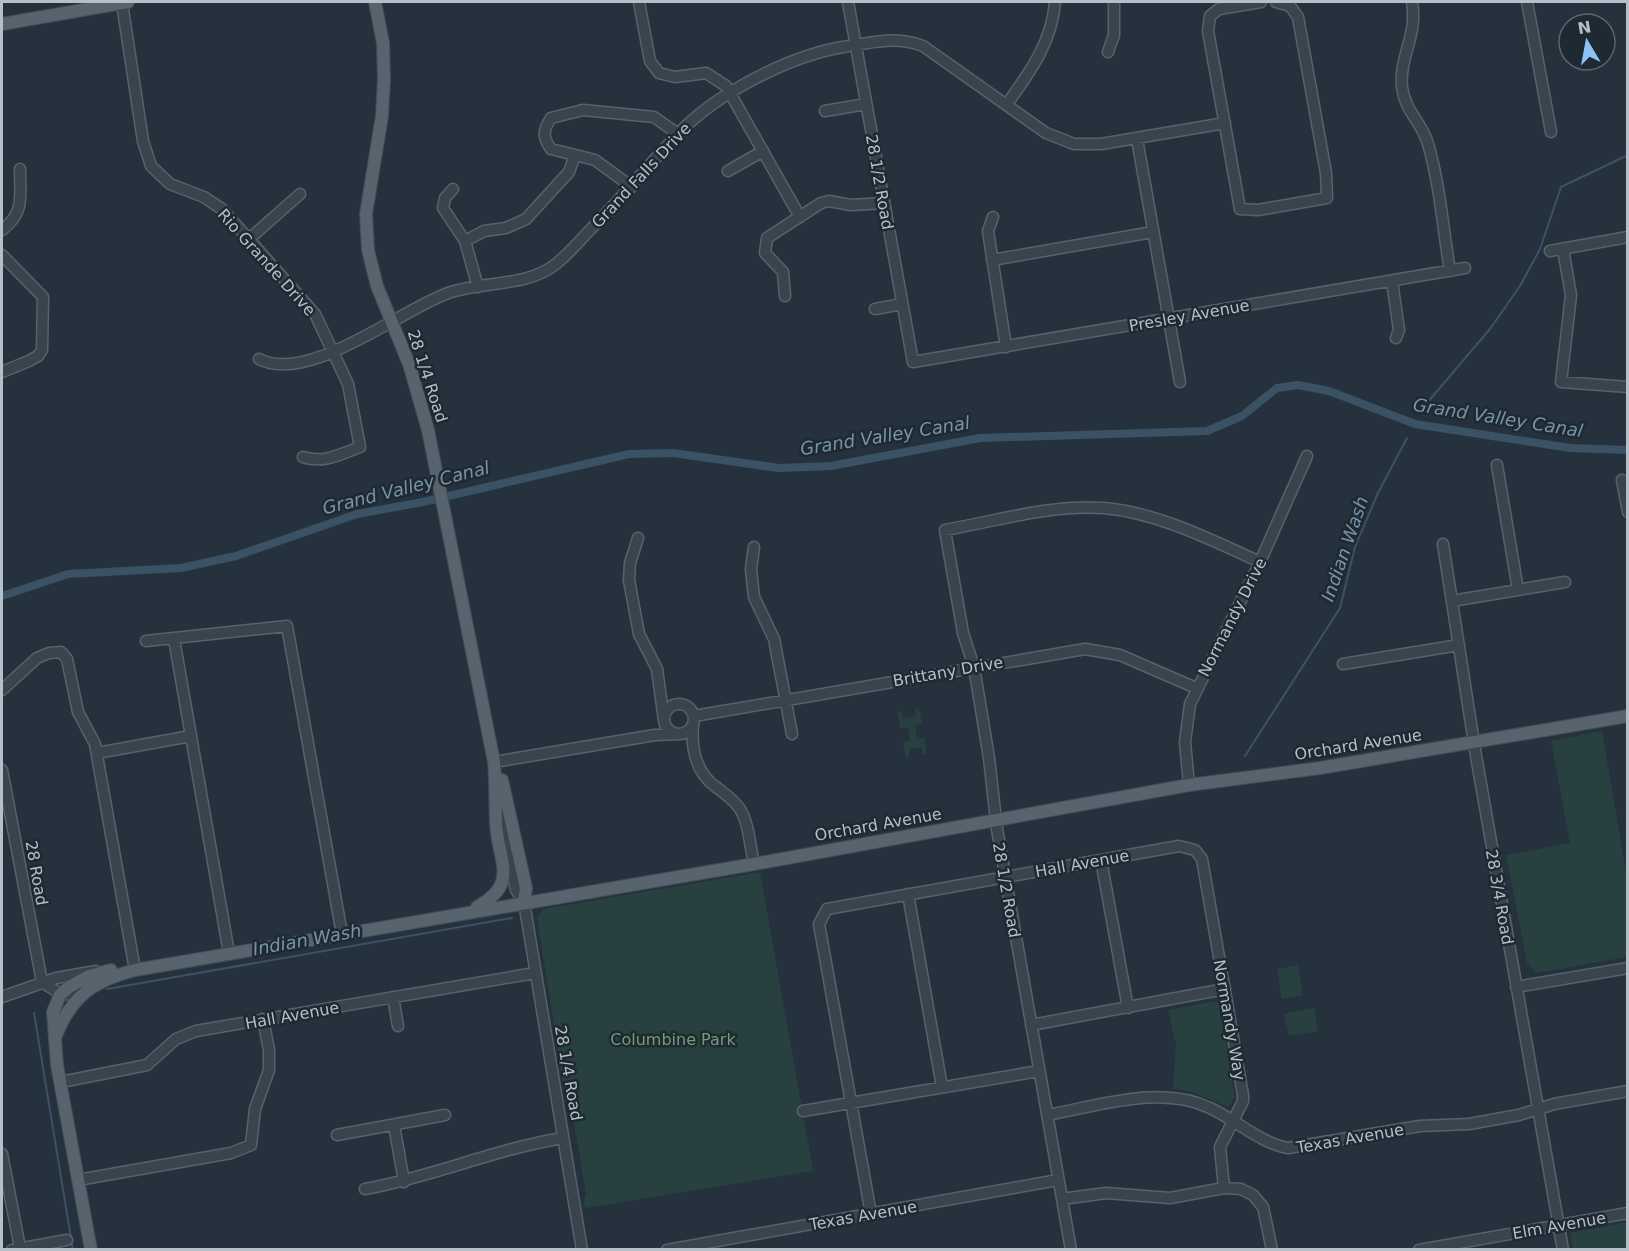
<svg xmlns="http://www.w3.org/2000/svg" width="1629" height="1251" font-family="'DejaVu Sans',sans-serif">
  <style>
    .green { fill: #28403f }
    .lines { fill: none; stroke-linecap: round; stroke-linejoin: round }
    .stream { stroke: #3b5265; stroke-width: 2 }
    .canal { stroke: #3b5265; stroke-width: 8 }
    .minor-casing { stroke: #57626b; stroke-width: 13 }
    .major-casing { stroke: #424d56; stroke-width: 14 }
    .minor { stroke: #39444d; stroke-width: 10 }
    .major { stroke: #57636d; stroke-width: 12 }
    .labels { text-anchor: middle; stroke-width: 5; stroke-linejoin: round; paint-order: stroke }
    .street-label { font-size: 16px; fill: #b5bfc8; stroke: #1e2932 }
    .park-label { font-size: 16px; fill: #749d78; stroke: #1e2932 }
    .water-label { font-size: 18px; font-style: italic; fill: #7693aa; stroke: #1e2932 }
  </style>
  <rect width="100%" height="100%" fill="#25323d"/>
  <!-- green -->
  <path class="green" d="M915,709H919L922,724L915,725L917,739L924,738L927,754H923L922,747L909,749V757L906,758L903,742L910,740L908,727L900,728L898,712L901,711L903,719L916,716Z
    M1602,731L1627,878V957L1537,973L1527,963L1506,855L1570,843L1551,741Z
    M760,872L813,1171L585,1208L584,1200L586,1194L572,1111L567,1107L537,918L543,909Z
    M1298,965L1303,995L1282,999L1277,969Z
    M1215,1001L1219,1003L1235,1097L1228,1107L1190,1091L1173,1089L1176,1044L1168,1010Z
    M1314,1008L1318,1031L1289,1036L1284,1014Z
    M1627,1222V1249H1573L1570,1233Z"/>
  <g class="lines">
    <!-- stream -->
    <path class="stream" d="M1421,410L1490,329L1520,286L1540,249L1561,187L1628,155
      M1245,756L1340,608L1355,547L1378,493L1407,438
      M107,989L512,918
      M34,1013L73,1250"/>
    <!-- canal -->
    <path class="canal" d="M2,596L68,574L181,568L236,556L357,514L423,502L629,454L673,453L779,468L831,466L980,438L1207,431L1242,416L1277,388L1298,385L1329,391L1415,424L1570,448L1628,450"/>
    <!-- minor casing -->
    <g class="minor-casing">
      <path id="minor" d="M639,2L650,61L659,73L675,77L706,73L726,86L800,217
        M848,2L913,362L1465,268
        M1261,2L1219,9L1210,16L1208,31L1240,209L1258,210L1327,198L1326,173L1298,17L1290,6L1276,2
        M1412,2C1418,36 1399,56 1402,87C1405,112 1422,122 1428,144C1440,185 1443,229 1450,271
        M1527,2L1551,132
        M122,3L143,141L151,166L170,184L204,197L222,209L315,314L348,384L360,447C341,454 323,464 303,457
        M1108,52L1114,35V2
        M1007,104C1030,72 1052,42 1055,2
        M825,111L866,104
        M1137,139L1180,382
        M728,171L763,151
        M632,187L595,160L551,149C542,137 543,130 551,118L583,110L654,117L678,134
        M453,189L445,198L443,208L465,241L478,287
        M993,217L988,231L1006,347
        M2,230C25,213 20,196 20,169
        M249,239L300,194
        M465,241L484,231L506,228L526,219L569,172L575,155
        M1563,249L1571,295L1561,382L1628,387
        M1550,251L1628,237
        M2,255L43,297L42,350L38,356L29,361L2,372
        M992,260L1153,232
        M1392,281L1399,330L1396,338
        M785,296L783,272L765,253L767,238L821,203L829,201L851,205L884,203
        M875,309L902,304
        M259,359C310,385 402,308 451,292C485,281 527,287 556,264C567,255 578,243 588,232C619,201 647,167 677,135C715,94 789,56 843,47C872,42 896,36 923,46L1046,133L1074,144H1101L1225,123
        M1497,465L1518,590
        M1622,480L1628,512
        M638,538L630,563L629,580L639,634L657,669L664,720
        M1443,544L1476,756L1563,1250
        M754,547L751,569L754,597L774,639L792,734
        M1452,601L1565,582
        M174,639L229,953
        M146,641L287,626L342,934
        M1343,664L1459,645
        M2,690L37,658L49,653L61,652L67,659L78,712L95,744L135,970
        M664 719a15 15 0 1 1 30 0a15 15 0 1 1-30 0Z
        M694,716L1085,649L1120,655L1196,688
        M693,724C691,748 695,772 716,787C725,794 733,799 740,809C749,824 750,846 754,864
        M97,753L191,736
        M494,762L655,735L679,734
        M2,770L42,982
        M1189,785L1185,742L1190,704L1260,562L1307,456
        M499,800L516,890L524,902L582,1250
        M1101,860L1128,1008
        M908,894L942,1087
        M42,982C58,993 66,999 85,991
        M1516,987L1628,968
        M2,997L56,978L96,971
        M393,997L398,1026
        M1031,1025L1225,989
        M61,1082L147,1065L176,1039L196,1031L535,973
        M803,1111L1039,1071
        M1047,1115C1099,1106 1161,1084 1210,1108C1236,1120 1260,1143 1288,1148L1420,1126L1469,1124L1519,1115L1554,1104L1628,1091
        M394,1125L404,1182
        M337,1135L445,1115
        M2,1154L20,1248
        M78,1180L231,1153L251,1145L255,1109L269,1070V1050L263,1019
        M365,1189C432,1177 495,1149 563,1138
        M1062,1199L1106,1193L1170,1198L1224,1188L1241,1189L1253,1195L1263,1207L1272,1250
        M871,1214L819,924L827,909L1179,846L1195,850L1202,859L1243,1095V1101L1220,1147L1224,1188
        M12,1250L67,1240
        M667,1250L1058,1180
        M1071,1250L997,829L989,758L974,667L963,633L945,530C996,521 1052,504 1104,508C1159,513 1211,540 1260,562
        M1419,1250L1628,1213"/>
    </g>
    <!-- major casing -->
    <g class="major-casing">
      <path id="major" d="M375,2L383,43L384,79L382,116L366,214L368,250L377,286L409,364L428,430L494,762C496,783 495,802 496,822C497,860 521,883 477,907
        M2,24L128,2
        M502,780L526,888L524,902
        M55,1038C71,996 93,981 135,970L754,864L1189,785L1320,768L1628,716
        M91,1250L57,1065L53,1012L60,995L69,987L89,976L111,970"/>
    </g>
    <!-- minor -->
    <use href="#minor" class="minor"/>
    <!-- major -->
    <use href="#major" class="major"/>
  </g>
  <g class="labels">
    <!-- street labels -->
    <g class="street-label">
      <text transform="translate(641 175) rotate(-47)" y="6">Grand Falls Drive</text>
      <text transform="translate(880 182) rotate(80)" y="6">28 1/2 Road</text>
      <text transform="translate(267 262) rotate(48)" y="6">Rio Grande Drive</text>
      <text transform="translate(1189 315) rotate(-10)" y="6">Presley Avenue</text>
      <text transform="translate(428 376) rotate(72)" y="6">28 1/4 Road</text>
      <text transform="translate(1232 617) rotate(-63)" y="6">Normandy Drive</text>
      <text transform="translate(948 671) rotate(-10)" y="6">Brittany Drive</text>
      <text transform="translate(1358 744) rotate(-9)" y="6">Orchard Avenue</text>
      <text transform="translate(878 824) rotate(-10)" y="6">Orchard Avenue</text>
      <text transform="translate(1082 863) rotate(-10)" y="6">Hall Avenue</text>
      <text transform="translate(37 873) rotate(80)" y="6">28 Road</text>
      <text transform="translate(1007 890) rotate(80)" y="6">28 1/2 Road</text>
      <text transform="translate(1500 897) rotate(80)" y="6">28 3/4 Road</text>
      <text transform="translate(292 1015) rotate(-10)" y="6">Hall Avenue</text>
      <text transform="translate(1230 1020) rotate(80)" y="6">Normandy Way</text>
      <text transform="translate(569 1073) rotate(80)" y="6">28 1/4 Road</text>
      <text transform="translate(1350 1138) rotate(-10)" y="6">Texas Avenue</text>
      <text transform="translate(863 1215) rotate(-10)" y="6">Texas Avenue</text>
      <text transform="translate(1559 1225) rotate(-10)" y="6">Elm Avenue</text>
    </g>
    <!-- park labels -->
    <g class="park-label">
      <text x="673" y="1045">Columbine Park</text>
    </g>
    <!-- water labels -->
    <g class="water-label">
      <text transform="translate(1498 418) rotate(9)" y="6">Grand Valley Canal</text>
      <text transform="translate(885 436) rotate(-9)" y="6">Grand Valley Canal</text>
      <text transform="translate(406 488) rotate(-14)" y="6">Grand Valley Canal</text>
      <text transform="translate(1345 549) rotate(-71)" y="6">Indian Wash</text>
      <text transform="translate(307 940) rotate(-10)" y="6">Indian Wash</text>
    </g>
  </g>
  <!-- border -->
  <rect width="1629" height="1251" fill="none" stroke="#b5bfc8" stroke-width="6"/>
  <!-- north arrow -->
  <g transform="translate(1587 42) rotate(350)"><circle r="28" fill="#1e2932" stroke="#5a656e" stroke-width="1.5"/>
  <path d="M0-4.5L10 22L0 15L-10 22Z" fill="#8ec2f4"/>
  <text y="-9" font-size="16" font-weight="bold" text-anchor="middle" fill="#b5bfc8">N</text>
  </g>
</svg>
